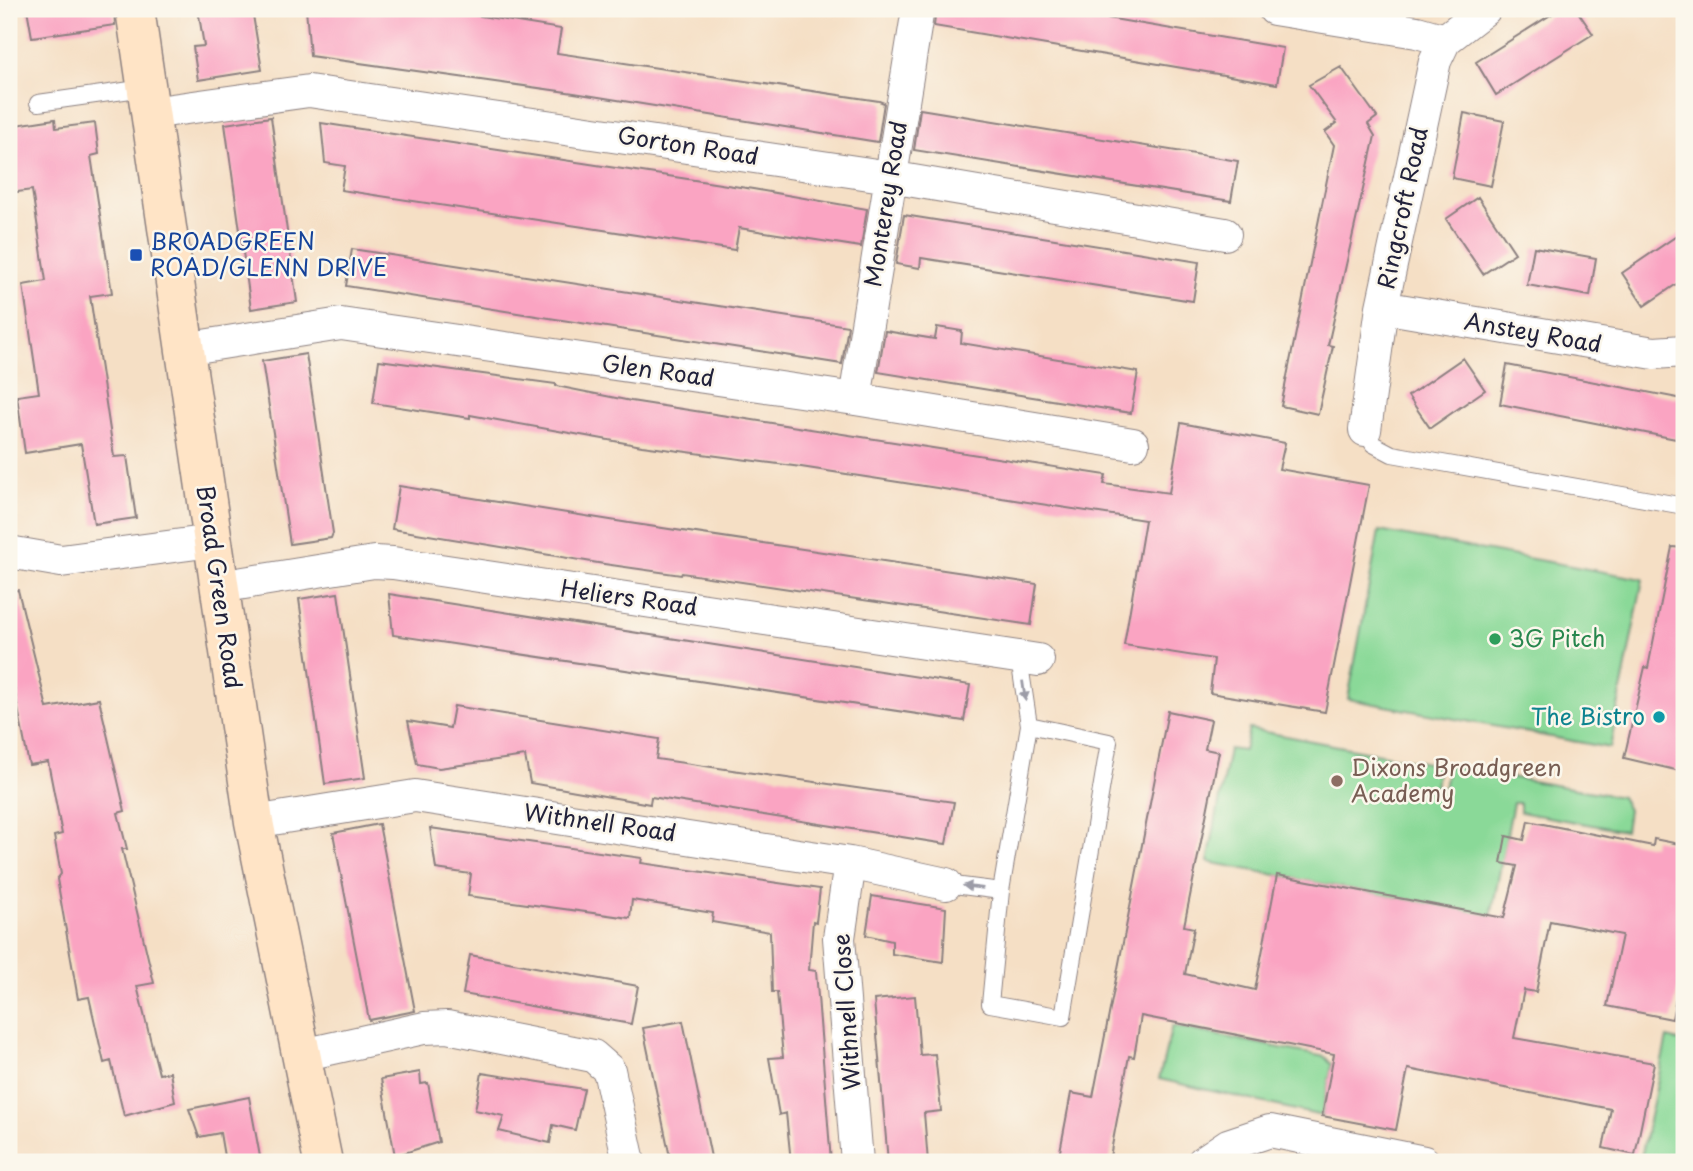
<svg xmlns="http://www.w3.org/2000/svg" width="1693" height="1171" font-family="'Playpen Sans',sans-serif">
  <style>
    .green { fill: #8ad998; stroke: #567e6a; stroke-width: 2 }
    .building { fill: #faa4c2 }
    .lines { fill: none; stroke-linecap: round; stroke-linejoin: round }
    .lane-casing { stroke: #8c8080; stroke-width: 18 }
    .street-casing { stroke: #8c8080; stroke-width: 34 }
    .secondary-casing { stroke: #8c8080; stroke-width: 41 }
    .lane { stroke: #fff; stroke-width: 16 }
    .street { stroke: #fff; stroke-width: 32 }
    .secondary { stroke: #ffe4c6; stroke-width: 38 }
    .oneway { fill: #9c9ca7 }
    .transit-dot { fill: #1a4fb4; stroke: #fbf7ec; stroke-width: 2.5 }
    .leisure-dot { fill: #2e9e5b; stroke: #fbf7ec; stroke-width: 2.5 }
    .culture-dot { fill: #0f9aa8; stroke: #fbf7ec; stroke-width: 2.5 }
    .education-dot { fill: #8d6e63; stroke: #fbf7ec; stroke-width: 2.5 }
    .labels { text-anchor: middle; stroke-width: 5; stroke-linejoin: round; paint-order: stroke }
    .street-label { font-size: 23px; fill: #22223b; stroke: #fbf7ec }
    .transit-label { font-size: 23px; fill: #164399; stroke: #fbf7ec; text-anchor: start }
    .leisure-label { font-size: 23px; fill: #27864d; stroke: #fbf7ec; text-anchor: start }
    .culture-label { font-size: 23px; fill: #0d838f; stroke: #fbf7ec; text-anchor: end }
    .education-label { font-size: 23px; fill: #785e54; stroke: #fbf7ec; text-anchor: start }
  </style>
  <rect width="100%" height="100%" fill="#fbf7ec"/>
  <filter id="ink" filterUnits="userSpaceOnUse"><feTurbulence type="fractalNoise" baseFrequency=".0143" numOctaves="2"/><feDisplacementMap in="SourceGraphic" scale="14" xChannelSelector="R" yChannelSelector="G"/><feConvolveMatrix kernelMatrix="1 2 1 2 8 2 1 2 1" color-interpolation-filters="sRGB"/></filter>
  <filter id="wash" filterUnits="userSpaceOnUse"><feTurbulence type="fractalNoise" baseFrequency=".00686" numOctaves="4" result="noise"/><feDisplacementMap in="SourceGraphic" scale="28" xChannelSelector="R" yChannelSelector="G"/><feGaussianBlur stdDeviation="1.57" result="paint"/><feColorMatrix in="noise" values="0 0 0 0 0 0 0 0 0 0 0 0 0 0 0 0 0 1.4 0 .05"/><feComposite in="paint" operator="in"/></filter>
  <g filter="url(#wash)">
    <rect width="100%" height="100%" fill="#f5dfc5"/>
    <!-- green -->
    <path class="green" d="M1379,531L1643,579L1610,748L1348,699Z
      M1249,729L1438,765L1435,788L1444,789L1448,766L1621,797L1628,810L1625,831L1520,812V803H1513L1491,916L1208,862L1229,749L1244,751Z
      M1172,1026L1325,1057L1332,1065L1322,1116L1159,1079Z
      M1667,1038L1684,1042V1162H1640Z"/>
    <g id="blocks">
      <!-- building -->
      <path class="building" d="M27,9H114L115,25L32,37Z
        M198,9H252L262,70L198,80L193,47L204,46Z
        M306,9H437L561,29L557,53L879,101L884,103L878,142L574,93L310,56Z
        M936,9H1055L1283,48L1277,84L934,26Z
        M1560,9H1576L1593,34L1496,95L1476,62Z
        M1341,67L1377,117L1368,124L1375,136L1328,345L1333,346L1318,414L1281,406L1334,145L1325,132L1337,123L1309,85Z
        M920,109L1238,161L1231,201L914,150Z
        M1464,113L1504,121L1491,186L1452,178Z
        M271,117L297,302L251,309L225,124Z
        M55,119L56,128L95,123L99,154L91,156L112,293L90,296L114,457L127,456L136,518L94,524L81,444L25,453L17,396L39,393L23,285L46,281L32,190L9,193V126Z
        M321,123L753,189L867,209L861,247L739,228L735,250L341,190L345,166L325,163Z
        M1478,197L1515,253L1483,274L1446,219Z
        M904,215L1199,262L1193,301L921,258L920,268L896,264Z
        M1684,231V279L1644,306L1622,273Z
        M1534,247L1596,258L1590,296L1527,285Z
        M352,249L848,326L842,364L346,286Z
        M937,327L962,331L961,343L1138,372L1131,413L878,372L885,331L935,339Z
        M306,354L333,533L331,538L290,544L262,361Z
        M1463,358L1485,390L1430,428L1408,396Z
        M379,360L556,384V386L631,401L1106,475L1104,484L1169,493L1181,423L1285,443L1279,469L1369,485L1325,712L1210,693L1214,659L1124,645L1145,520L801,467L642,446L470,415V418L373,403Z
        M1507,365L1683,399L1676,439L1500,404Z
        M399,486L629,523L1037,584L1031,625L682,573L681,575L604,564L392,529Z
        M1672,547L1684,548V772L1624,758L1645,667L1648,668Z
        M18,590L47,708L99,699L125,811L118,813L127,849H122L154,983L137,986L159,1074L170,1072L175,1102L124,1116L111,1061L104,1063L89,997L78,999L57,879L61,874L54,836L62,834L48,762L29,765L13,683L9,684V591Z
        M338,593L365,778L325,784L299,599Z
        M389,594L970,685L964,721L393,635Z
        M454,706L659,739L656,759L954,802L946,844L651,797L650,804L530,783L525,756L439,768L417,764L408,721L450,728Z
        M1168,711L1211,720L1205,749L1219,752L1184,926L1194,928L1185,974L1255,990L1277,875L1504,918L1517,866L1501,863L1506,836L1524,840L1528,821L1653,846L1654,839L1684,845V956L1672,1019L1607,1006L1622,935L1550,921L1536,992L1524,990L1514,1038L1654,1063L1635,1155L1603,1148L1611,1109L1408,1069L1396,1130L1322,1116L1334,1054L1141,1016L1134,1057L1129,1056L1109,1162H1058L1071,1093L1093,1097Z
        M379,824L415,1011L369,1020L333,833Z
        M430,828L642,858L641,863L820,889L816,922L813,921L809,970L816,971L831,1162H791L786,1113L779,1115L769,1058L783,1057L777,992H772L770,932L712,922L713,913L632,900L630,918L468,896L471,874L436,869Z
        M872,896L946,908L943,962L892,954V941L866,935Z
        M470,955L638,986L631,1024L463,994Z
        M915,996L920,1055L935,1054L941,1111L924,1113L928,1162H888L874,1000Z
        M683,1021L712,1162H671L643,1028Z
        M420,1072L421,1084L428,1083L439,1142L395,1156L381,1079Z
        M482,1073L584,1089L575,1130L553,1125L550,1143L499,1131L504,1116L475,1110Z
        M249,1097L261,1162H225L220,1133L199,1137L189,1109Z"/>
    </g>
  </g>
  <g filter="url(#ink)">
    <use href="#blocks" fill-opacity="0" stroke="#8c8080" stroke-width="2"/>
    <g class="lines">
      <!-- lane casing -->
      <g class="lane-casing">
        <path id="lane" d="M38,103L145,88
          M1365,430L1373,444L1392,454L1684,506
          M1019,658L1029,725L1001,891L990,1004L1063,1017L1109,742L1029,725
          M946,884L1001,891"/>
      </g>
      <!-- street casing -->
      <g class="street-casing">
        <path id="street" d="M1274,9L1417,32L1445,40
          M150,113L309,91L890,177L1225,234
          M1382,307L1654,353L1684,351
          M184,349L341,324L855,399L1133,444
          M855,399L918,9
          M1365,430L1382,307L1435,61L1445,40L1485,9
          M9,552L61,561L212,541
          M219,587L374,562L393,563L1038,660
          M254,822L415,796L850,863L946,884
          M850,863L839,938L857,1162
          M302,1055L424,1028L447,1027L593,1056L609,1070L629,1162
          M1203,1162L1228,1145L1270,1131L1424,1162"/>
      </g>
      <!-- secondary casing -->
      <g class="secondary-casing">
        <path id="secondary" d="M135,9L254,822L323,1162"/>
      </g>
      <!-- lane -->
      <use href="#lane" class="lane"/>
      <!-- street -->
      <use href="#street" class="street"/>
      <!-- secondary -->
      <use href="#secondary" class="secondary"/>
    </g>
    <!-- one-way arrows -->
    <defs><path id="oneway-solid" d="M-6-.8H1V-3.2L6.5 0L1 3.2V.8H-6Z" transform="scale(1.75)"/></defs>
    <g class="oneway">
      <use href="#oneway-solid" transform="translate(1024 691) rotate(82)"/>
      <use href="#oneway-solid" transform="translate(973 887) rotate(-173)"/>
    </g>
  </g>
  <!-- markers -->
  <rect class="transit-dot" x="129" y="248" width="14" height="14" rx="3.5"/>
  <circle class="leisure-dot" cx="1495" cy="639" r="7"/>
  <circle class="culture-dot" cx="1659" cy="717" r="7"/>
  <circle class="education-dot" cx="1337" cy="781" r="7"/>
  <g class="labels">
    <!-- street labels -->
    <g class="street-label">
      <text transform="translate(688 146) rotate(9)" y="8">Gorton Road</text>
      <text transform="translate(886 204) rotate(-81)" y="8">Monterey Road</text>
      <text transform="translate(1403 208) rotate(-78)" y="8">Ringcroft Road</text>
      <text transform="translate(1533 333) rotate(10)" y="8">Anstey Road</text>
      <text transform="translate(658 371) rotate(8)" y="8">Glen Road</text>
      <text transform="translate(219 587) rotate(82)" y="8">Broad Green Road</text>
      <text transform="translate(629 598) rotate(8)" y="8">Heliers Road</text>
      <text transform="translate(600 823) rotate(8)" y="8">Withnell Road</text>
      <text transform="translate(847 1012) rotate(-94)" y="8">Withnell Close</text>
    </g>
    <!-- transit labels -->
    <g class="transit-label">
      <text x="150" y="250">BROADGREEN<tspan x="150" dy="26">ROAD/GLENN DRIVE</tspan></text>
    </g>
    <!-- leisure labels -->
    <g class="leisure-label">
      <text x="1509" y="647">3G Pitch</text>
    </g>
    <!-- culture labels -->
    <g class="culture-label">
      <text x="1645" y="725">The Bistro</text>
    </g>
    <!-- education labels -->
    <g class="education-label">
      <text x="1351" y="776">Dixons Broadgreen<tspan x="1351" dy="26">Academy</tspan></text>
    </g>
  </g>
  <!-- margin -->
  <rect width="1693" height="1171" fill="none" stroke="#fbf7ec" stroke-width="35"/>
</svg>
